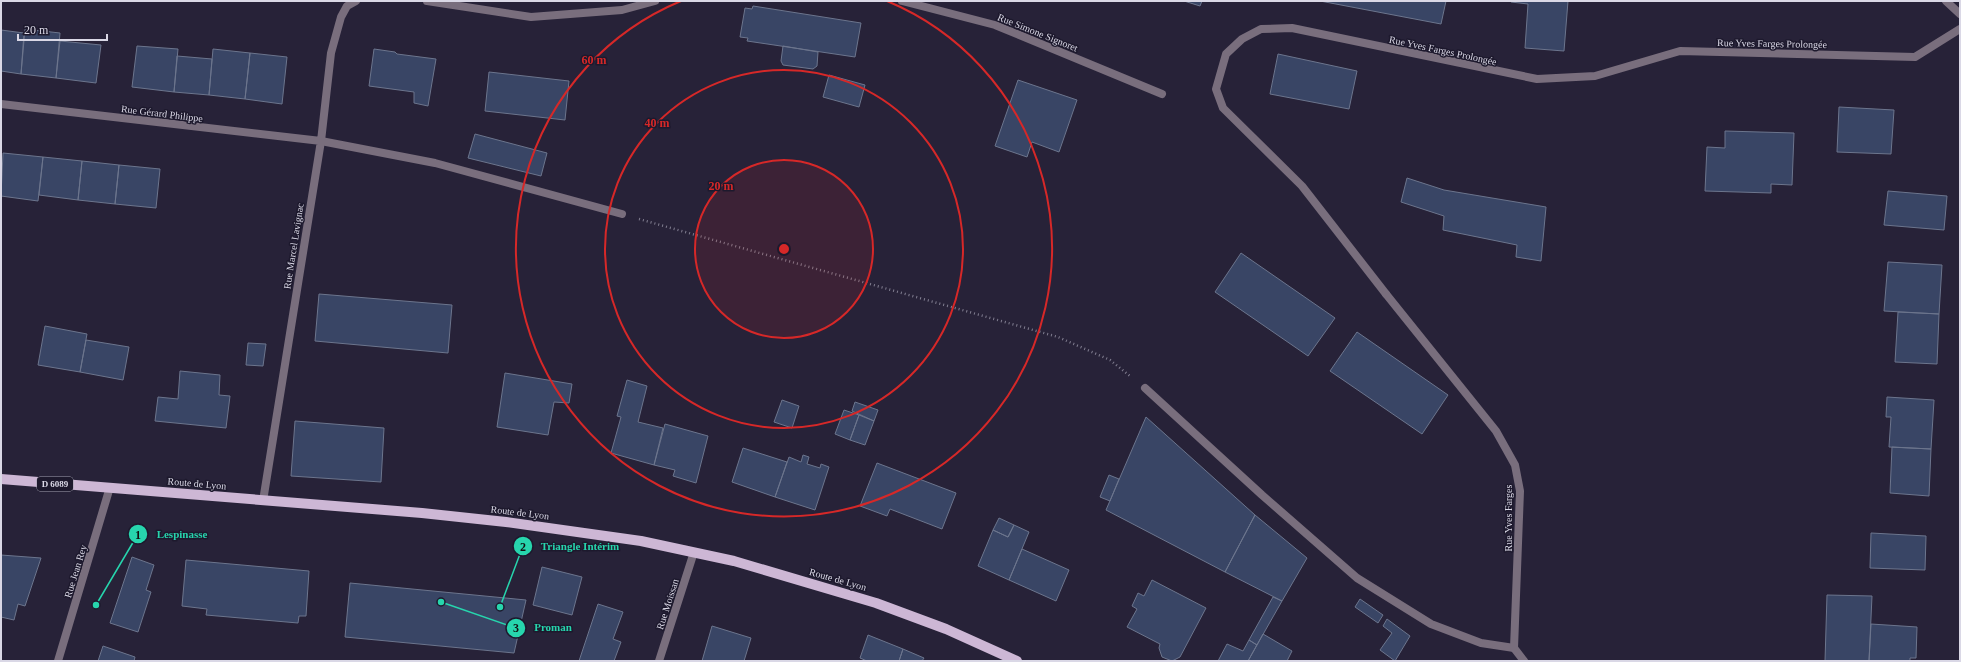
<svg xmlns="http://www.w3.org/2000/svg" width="1961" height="662" font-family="Georgia,serif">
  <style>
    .building { fill: #394565; stroke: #6c758d }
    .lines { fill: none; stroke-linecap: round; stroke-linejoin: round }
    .path { stroke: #827f91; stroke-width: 2.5; stroke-dasharray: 1 3; stroke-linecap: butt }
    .service { stroke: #796e7d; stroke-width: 8 }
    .minor { stroke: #796e7d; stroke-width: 8 }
    .primary { stroke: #cdb7d5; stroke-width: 10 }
    .ring { fill: none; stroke: #d62828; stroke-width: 2 }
    .labels { text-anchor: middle; stroke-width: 3; stroke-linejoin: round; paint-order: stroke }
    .shield { fill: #1d192d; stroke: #a19fae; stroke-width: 1 }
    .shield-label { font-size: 9px; font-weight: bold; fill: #dad8e6 }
    .street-label { font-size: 10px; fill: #dad8e6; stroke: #1d192d }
    .centre { fill: #d62828; stroke: #1d192d; stroke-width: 2 }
    .ring-label { font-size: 12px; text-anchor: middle; font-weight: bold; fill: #d62828; stroke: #1d192d; stroke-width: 3; stroke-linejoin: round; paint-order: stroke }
    .leader { fill: none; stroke: #27d5ad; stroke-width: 1.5 }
    .callout-dot { fill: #27d5ad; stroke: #1d192d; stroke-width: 1.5 }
    .mark-label { font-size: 12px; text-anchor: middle; font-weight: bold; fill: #111 }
    .callout-label { font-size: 11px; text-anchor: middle; font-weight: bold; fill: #27d5ad; stroke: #1d192d; stroke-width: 3; stroke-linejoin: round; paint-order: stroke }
  </style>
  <rect width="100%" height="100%" fill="#272238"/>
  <!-- building -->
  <path class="building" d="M1184,1H1202L1200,6Z
    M1320,1H1446L1441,24Z
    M1511,1H1568L1564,51L1525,48L1528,4L1511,2Z
    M753,6L861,23L855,57L747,41L748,38L740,37L745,8L752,9Z
    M25,29L60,33L56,78L21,74Z
    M1,30L24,33L21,74L1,71Z
    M60,41L101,45L96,83L56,78Z
    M137,46L178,49L174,92L132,87Z
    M783,46L818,52L817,66L813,69L783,65L781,61Z
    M213,49L250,53L245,99L209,95Z
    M374,49L395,52L397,54L436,59L428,106L414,103V92L369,86Z
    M250,53L287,57L282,104L245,99Z
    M1278,54L1357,71L1349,109L1270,94Z
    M177,56L212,59L209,95L174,92Z
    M489,72L569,81L565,120L485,111Z
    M829,75L865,85L859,107L823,97Z
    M1018,80L1077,100L1059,152L1032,142L1027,157L995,146Z
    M1839,107L1894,110L1891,154L1837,152Z
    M1725,131L1794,133L1792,185L1771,184V193L1705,191L1707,147L1725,148Z
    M475,134L547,153L541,176L468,158Z
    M3,153L43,157L38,201L1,196Z
    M43,157L82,161L78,200L39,195Z
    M82,161L119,165L115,204L78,200Z
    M119,165L160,169L156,208L115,204Z
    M1407,178L1444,190L1546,207L1541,261L1516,257L1517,245L1443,230L1444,216L1401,202Z
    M1888,191L1947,196L1944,230L1884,225Z
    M1241,253L1335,318L1308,356L1215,292Z
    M1888,262L1942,265L1939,314L1884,311Z
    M319,294L452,305L448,353L315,341Z
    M1898,312L1939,314L1937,364L1895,362Z
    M45,326L87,334L80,372L38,365Z
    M1357,332L1448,395L1422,434L1330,371Z
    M86,340L129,347L123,380L80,372Z
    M248,343L266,344L263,366L246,365Z
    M180,371L220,375L219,395L230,396L226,428L155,421L158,397L178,399Z
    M505,373L572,384L569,403L554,402L548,435L497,427Z
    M627,380L647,386L638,422L663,428L654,465L611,453L621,417L617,416Z
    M1887,397L1934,400L1931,449L1889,447L1891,417H1886Z
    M782,400L799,406L792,428L774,422Z
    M855,402L878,410L874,421L852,411Z
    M844,410L859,415L850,440L835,434Z
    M859,415L874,421L865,445L850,440Z
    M1146,417L1255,515L1225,572L1106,510Z
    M295,421L384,428L381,482L291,476Z
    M665,424L708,436L696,483L673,476L675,470L654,465Z
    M1892,447L1931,449L1929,496L1890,493Z
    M743,448L787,462L775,497L732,482Z
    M803,455L809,457L807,464L820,468L821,464L829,467L815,510L775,497L789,457L801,462Z
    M877,463L956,493L942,529L890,509L887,516L860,506Z
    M1109,475L1119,479L1110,501L1100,497Z
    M1255,515L1307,558L1282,601L1225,572Z
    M999,518L1014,525L1008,537L993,530Z
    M1014,525L1029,532L1009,580L978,566L993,530L1008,537Z
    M1871,533L1926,536L1925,570L1870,568Z
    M1022,549L1069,570L1056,601L1009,580Z
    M1,555L41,558L25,606L18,604L14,620L1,617Z
    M132,557L154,565L146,590L151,592L138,632L110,623Z
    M186,560L309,571L306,616H299L298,623L206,615L207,609L182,606Z
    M542,567L582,577L572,615L533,605Z
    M1152,580L1206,608L1180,657L1172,661L1162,657L1159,648L1160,644L1127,627L1137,609L1132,606L1138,593L1144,596Z
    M350,583L526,600L514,653L345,637Z
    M1827,595L1872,596L1869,661H1825Z
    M1273,597L1282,601L1257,645L1249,640Z
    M1360,599L1383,615L1378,623L1355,607Z
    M598,604L623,612L613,639L621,642L614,661H579Z
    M1387,619L1410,636L1395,661L1380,650L1392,633L1383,626Z
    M1871,624L1917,627L1916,658H1910V661H1869Z
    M712,626L751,638L744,661H702Z
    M1263,634L1292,651L1287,661H1248Z
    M868,635L903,649L899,661H867L860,658Z
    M1249,640L1257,645L1248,661H1218L1227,644L1243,651Z
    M103,646L135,657L134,661H98Z
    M903,649L924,658L922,661H899Z"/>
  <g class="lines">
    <!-- path -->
    <path class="path" d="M639,219L1058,337L1110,360L1130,376"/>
    <!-- service -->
    <path class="service" d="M321,141L435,163L622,214
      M1386,294L1302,186L1223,108L1216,89L1226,54L1242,39L1261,29L1292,28L1537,79L1595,76L1680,51L1915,57L1960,29
      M1145,388L1262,495L1357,578L1431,624L1481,643L1514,648"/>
    <!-- minor -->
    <path class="minor" d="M427,1L531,17L622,10L655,1
      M902,1L995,25L1162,94
      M1946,1L1960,14
      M1,104L321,141
      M1386,294L1496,431L1515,465L1520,491L1514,648L1524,661
      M263,501L321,141L331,53L341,17L347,6L356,1
      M58,661L110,487
      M659,661L694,552"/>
    <!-- primary -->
    <path class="primary" d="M1,479L422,513L506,522L641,541L734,561L876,603L946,629L1017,661"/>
  </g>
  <!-- distance rings -->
  <circle cx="784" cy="249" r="89" fill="#d62828" fill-opacity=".12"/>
  <g class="ring">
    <circle cx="784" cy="249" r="89"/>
    <circle cx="784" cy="249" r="179"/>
    <path d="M887 1A268 268 0 1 1 681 1"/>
  </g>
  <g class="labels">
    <!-- shield labels -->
    <rect class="shield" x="37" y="477" width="36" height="14" rx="3"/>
    <g class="shield-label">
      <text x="55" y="487">D 6089</text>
    </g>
    <!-- street labels -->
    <g class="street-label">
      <text transform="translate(1038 32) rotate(22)" y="4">Rue Simone Signoret</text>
      <text transform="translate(1772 43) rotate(1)" y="4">Rue Yves Farges Prolongée</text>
      <text transform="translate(1443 50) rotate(12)" y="4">Rue Yves Farges Prolongée</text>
      <text transform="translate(162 113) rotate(7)" y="4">Rue Gérard Philippe</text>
      <text transform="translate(293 246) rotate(-81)" y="4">Rue Marcel Lavignac</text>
      <text transform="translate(197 483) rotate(5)" y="4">Route de Lyon</text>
      <text transform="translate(520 512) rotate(7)" y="4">Route de Lyon</text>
      <text transform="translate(1508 518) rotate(-90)" y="4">Rue Yves Farges</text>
      <text transform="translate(75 571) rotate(-73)" y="4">Rue Jean Rey</text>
      <text transform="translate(838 579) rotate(16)" y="4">Route de Lyon</text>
      <text transform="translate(667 604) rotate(-72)" y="4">Rue Moissan</text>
    </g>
  </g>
  <circle cx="784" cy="249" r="6" class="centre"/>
  <g class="ring-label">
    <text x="594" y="64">60 m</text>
    <text x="657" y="127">40 m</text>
    <text x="721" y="190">20 m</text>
  </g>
  <!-- callouts -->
  <path class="leader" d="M96 605L138 534M500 607L523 546M441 602L516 628"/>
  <g class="callout-dot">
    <circle cx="96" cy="605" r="4"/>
    <circle cx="500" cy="607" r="4"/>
    <circle cx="441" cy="602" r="4"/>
    <circle cx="138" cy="534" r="10"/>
    <circle cx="523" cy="546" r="10"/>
    <circle cx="516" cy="628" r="10"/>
  </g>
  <g class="mark-label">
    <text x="138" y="539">1</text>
    <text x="523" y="551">2</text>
    <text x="516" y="632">3</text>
  </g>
  <g class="callout-label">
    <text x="182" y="538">Lespinasse</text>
    <text x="580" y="550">Triangle Intérim</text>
    <text x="553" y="631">Proman</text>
  </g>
  <!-- border -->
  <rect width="1961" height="662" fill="none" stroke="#dad8e6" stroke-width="4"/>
  <!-- scale -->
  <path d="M18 34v6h89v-6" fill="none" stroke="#dad8e6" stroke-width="2"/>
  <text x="24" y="34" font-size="12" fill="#dad8e6" stroke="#1d192d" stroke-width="3" paint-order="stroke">20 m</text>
</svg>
